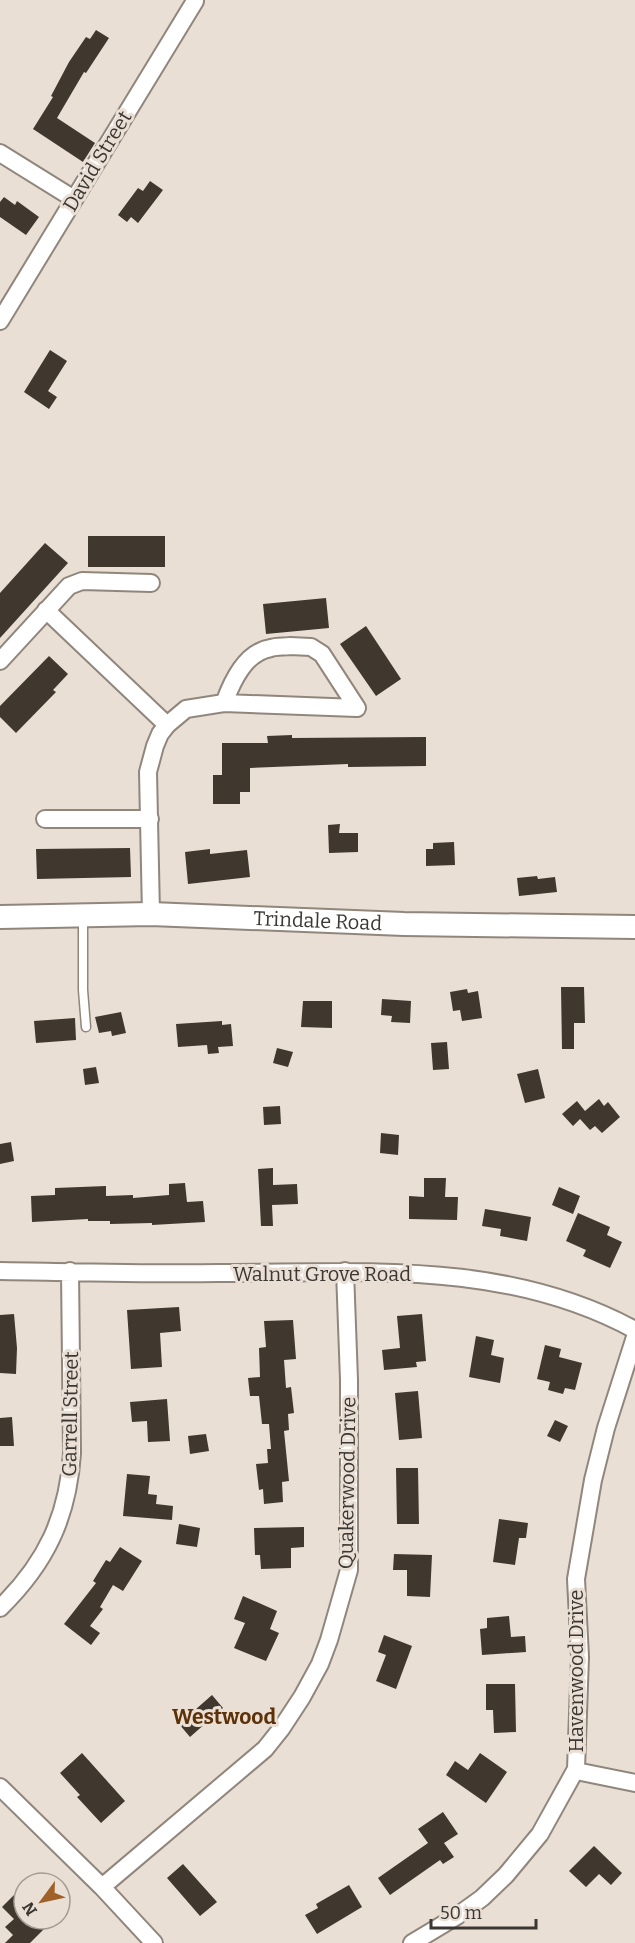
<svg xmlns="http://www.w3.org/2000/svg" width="635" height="1943" font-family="Bitter,serif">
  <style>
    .building { fill: #40372f }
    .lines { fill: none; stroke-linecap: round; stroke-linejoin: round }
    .lane-casing { stroke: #90867c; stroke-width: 11 }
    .street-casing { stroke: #90867c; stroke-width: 20 }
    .secondary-casing { stroke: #90867c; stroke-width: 26 }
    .lane { stroke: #fff; stroke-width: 8 }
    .street { stroke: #fff; stroke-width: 16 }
    .secondary { stroke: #fff; stroke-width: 22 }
    .labels { text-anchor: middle; stroke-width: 6; stroke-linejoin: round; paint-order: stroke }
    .street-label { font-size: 20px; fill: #3b3733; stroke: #eadfd5 }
    .neighbourhood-label { font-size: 21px; font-weight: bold; fill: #5c3108; stroke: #eadfd5 }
  </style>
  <rect width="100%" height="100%" fill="#eadfd5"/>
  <!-- building -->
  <path class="building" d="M96,30L109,38L86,73L84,72L57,118L95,143L83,162L33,129L53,97L51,96L69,62L86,37L90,39Z
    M150,181L163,190L138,223L131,217L127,222L118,215L138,188L143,191Z
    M4,197L15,205L17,201L39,217L26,235L0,217V202Z
    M50,350L67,361L48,391L57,397L49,409L24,392Z
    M88,536H165V567H88Z
    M45,543L68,563L0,638V593Z
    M326,598L329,628L266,634L263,604Z
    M366,626L401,679L376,696L340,644Z
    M49,656L68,674L53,690L56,692L16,733L0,717V706Z
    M292,735V738L426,737V766L348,767V764L250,768V792H240V804H213V775H222V743H268L267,736Z
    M340,824L339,833H358V852L329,853L328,825Z
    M454,842L455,865L426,866V849H433V843Z
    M130,848L131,877L37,879L36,849Z
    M210,849V854L247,850L250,877L188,884L185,852Z
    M537,876L538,879L555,877L557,892L519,896L517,878Z
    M561,987H584L585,1023H574V1049H562Z
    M467,989L468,993L478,991L482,1018L462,1021L460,1010L453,1011L450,992Z
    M382,999L411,1001L410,1023L391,1022L392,1016L381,1015Z
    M303,1001H332V1028L301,1027Z
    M121,1012L126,1033L112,1036L111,1031L99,1033L95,1017Z
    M75,1018L76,1040L36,1043L34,1021Z
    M222,1021V1025L231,1024L233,1046L218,1047L219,1053L208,1054L207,1045L178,1047L176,1024Z
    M447,1042L449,1069L433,1070L431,1043Z
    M277,1048L293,1052L288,1067L273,1063Z
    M96,1067L99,1083L85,1085L83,1069Z
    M538,1069L545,1098L525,1103L517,1074Z
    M599,1099L604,1106L608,1102L620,1117L602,1133L595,1126L590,1130L580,1119L573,1126L562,1114L577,1101L585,1111Z
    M280,1106L281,1124L264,1125L263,1107Z
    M381,1133L399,1135L398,1155L380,1153Z
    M11,1142L14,1161L0,1164V1144Z
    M273,1168V1185L297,1184L298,1204L272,1205L273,1226H261L258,1169Z
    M424,1178H446L445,1197H458L457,1220L409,1219V1196L424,1197Z
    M185,1183L187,1202L203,1201L205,1222L152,1225V1223L110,1224V1221H88V1219L32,1222L31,1196L55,1195V1188L106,1186V1196L133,1195V1198L169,1195V1184Z
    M559,1187L580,1196L573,1214L552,1205Z
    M485,1209L531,1217L527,1241L500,1236L501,1229L482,1226Z
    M578,1213L610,1227L607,1235L622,1242L610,1268L583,1256L586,1250L566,1241Z
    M179,1307L181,1331L160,1333L162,1367L131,1369L127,1310Z
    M14,1314L17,1348L16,1374L0,1373V1315Z
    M422,1314L426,1361L416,1362L417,1367L384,1370L382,1350L400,1348L397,1316Z
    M293,1320L296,1359L284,1360L286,1388L291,1387L294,1413L288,1414L289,1430L284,1431L289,1481L282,1482L283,1502L264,1504L263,1489L259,1490L256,1464L268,1463L267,1449H271L269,1424H262L259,1396H250L248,1378L260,1377L259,1348L266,1347L264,1321Z
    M476,1336L494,1340L491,1355L504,1358L500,1383L469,1377Z
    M545,1345L561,1349L559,1357L582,1363L575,1390L565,1388L563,1394L548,1390L550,1382L537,1379Z
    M418,1391L422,1438L399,1440L395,1393Z
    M167,1399L170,1441L148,1442L147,1421L132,1422L130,1402Z
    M12,1417L14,1446H0V1418Z
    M555,1420L568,1426L560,1442L547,1436Z
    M206,1434L209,1451L190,1454L188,1436Z
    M396,1468H418L419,1524H397Z
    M127,1474L150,1476L148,1494L157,1495L156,1504L173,1506L172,1520L123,1516Z
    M499,1519L528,1523L526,1538H519L515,1565L493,1562Z
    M179,1524L200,1528L197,1547L176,1544Z
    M304,1527V1547L291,1548V1568L261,1569L260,1555H255L254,1528Z
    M120,1547L142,1561L123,1591L113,1585L100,1607L103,1609L90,1626L100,1633L91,1645L64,1624L96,1583L93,1581L106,1560L110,1562Z
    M394,1554L432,1555L430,1597L407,1596V1570H393Z
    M243,1596L277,1611L270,1629L279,1633L266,1661L234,1648L245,1623L234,1619Z
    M509,1616L511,1637L525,1636L526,1652L482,1655L480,1629L487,1628V1618Z
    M384,1635L412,1646L396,1689L376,1681L386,1655L378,1652Z
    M486,1684H515L516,1732L494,1733L493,1710H486Z
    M212,1695L223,1708L190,1737L179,1724Z
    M82,1753L125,1801L101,1823L77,1797L80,1795L60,1773Z
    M480,1753L507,1772L486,1803L446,1775L455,1761L468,1770Z
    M443,1812L458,1834L444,1843L454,1857L443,1864L440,1860L390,1895L378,1878L428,1843L418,1829Z
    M594,1846L622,1873L611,1885L599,1874L586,1887L569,1871Z
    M183,1864L217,1902L200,1916L167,1878Z
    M24,1885V1919H54L30,1943H5L13,1935L5,1927L14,1919L2,1907Z
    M349,1885L362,1907L317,1934L305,1915L318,1908L316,1904Z"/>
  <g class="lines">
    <!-- lane casing -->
    <g class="lane-casing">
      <path id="lane" d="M83,916V990L86,1027"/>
    </g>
    <!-- street casing -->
    <g class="street-casing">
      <path id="street" d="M0,153L74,199
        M0,321L195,1
        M46,610L167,725
        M290,646L311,647L322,654L357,708L224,703C232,682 245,652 271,648C277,646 284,647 290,646Z
        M0,661L69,586L82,581L151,583
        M45,819H150
        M151,914L148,772L155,746L160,734L167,725L186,709L224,703
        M0,1271C73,1272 145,1274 218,1273C360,1273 505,1259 635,1330
        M0,1608C46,1563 68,1517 72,1453L70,1271
        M576,1769L581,1772L635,1783
        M0,1787L102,1887L154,1943
        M102,1887L265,1749L281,1729L302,1697L320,1664L329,1640L349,1570V1380L345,1271
        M412,1943L457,1916L482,1898L506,1875L540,1834L576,1769L580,1657L576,1579L593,1480L606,1428L635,1337"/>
    </g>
    <!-- secondary casing -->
    <g class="secondary-casing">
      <g id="secondary">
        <path id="s1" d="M0,917L151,914L404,924L635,927"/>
      </g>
    </g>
    <!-- lane -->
    <use href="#lane" class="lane"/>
    <!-- street -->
    <use href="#street" class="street"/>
    <!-- secondary -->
    <use href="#secondary" class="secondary"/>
  </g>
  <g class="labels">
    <!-- street labels -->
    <g class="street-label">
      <text transform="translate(97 161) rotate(-59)" y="7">David Street</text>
      <text dy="7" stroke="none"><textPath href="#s1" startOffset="318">Trindale Road</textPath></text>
      <text x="322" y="1281">Walnut Grove Road</text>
      <text transform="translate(70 1414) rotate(-89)" y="7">Garrell Street</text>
      <text transform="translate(347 1483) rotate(-89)" y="7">Quakerwood Drive</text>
      <text transform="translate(576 1671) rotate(-90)" y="7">Havenwood Drive</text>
    </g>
    <!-- neighbourhood labels -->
    <g class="neighbourhood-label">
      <text x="224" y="1724">Westwood</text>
    </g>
  </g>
  <!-- north arrow -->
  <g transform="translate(42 1901) rotate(237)"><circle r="28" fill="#eadfd5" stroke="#a49c94" stroke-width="1.5"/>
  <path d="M0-4.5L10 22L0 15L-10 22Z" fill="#a06129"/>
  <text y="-9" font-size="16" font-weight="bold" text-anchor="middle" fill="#3b3733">N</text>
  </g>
  <!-- scale -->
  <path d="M431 1919v9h105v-9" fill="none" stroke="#3b3733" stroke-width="3"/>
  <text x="440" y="1919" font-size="18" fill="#3b3733" stroke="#eadfd5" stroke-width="4.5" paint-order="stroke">50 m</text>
</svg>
